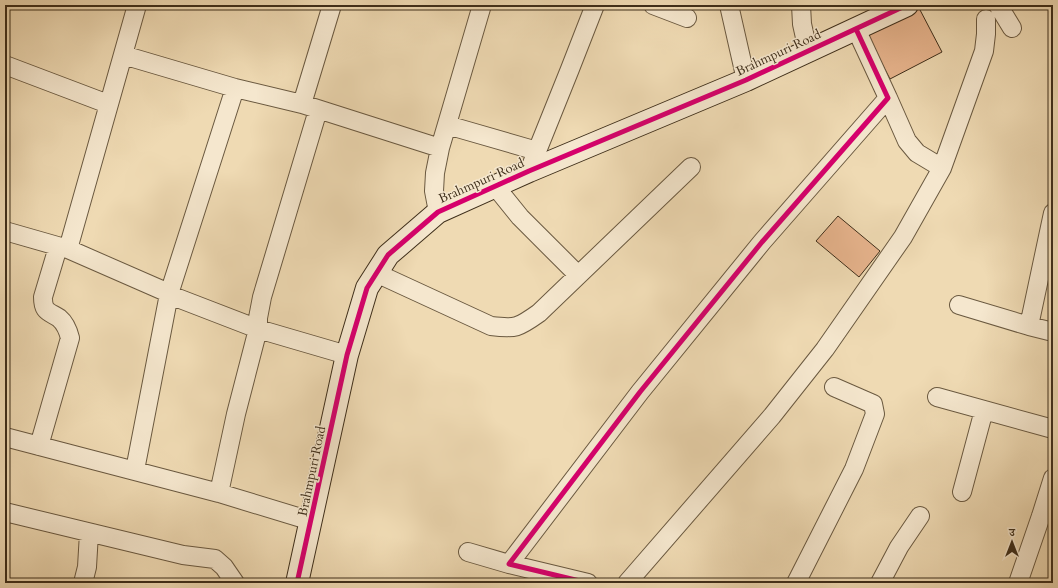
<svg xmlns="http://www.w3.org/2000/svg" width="1058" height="588" font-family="Cardo,'Noto Serif Devanagari',serif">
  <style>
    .building { fill: #e7b48d; stroke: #3e2e1a }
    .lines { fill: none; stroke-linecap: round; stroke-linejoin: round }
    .street-casing { stroke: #6a5940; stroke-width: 20 }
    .secondary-casing { stroke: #3e2e1a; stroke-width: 24 }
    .street { stroke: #f5e7ce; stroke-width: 18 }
    .secondary { stroke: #f5e7ce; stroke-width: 22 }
    .cycleway-casing { stroke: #f5e7ce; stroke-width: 8 }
    .cycleway { stroke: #d6006c; stroke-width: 5 }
    .labels { text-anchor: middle; stroke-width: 3; stroke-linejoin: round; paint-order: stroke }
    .street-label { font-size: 13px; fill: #3e2e1a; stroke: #f5e7ce }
  </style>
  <rect width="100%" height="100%" fill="#efdab3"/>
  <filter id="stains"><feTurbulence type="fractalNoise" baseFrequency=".005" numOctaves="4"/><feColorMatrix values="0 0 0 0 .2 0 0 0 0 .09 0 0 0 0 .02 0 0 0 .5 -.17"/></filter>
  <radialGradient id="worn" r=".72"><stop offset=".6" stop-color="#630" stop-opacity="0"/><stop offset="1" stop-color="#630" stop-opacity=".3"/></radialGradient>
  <!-- building -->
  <path class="building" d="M919,8L942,52L890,79L867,35Z
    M838,216L880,251L859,277L816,241Z"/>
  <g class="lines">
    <!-- street casing -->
    <g class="street-casing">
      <path id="street" d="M653,5L687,18
        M729,5L746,80
        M801,5L802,24L808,51
        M998,5L1012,28
        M123,55L235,88L302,104L440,148
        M5,65L108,104
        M888,98L907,141L917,153L942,168L984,51L986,34V19
        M302,104L332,5
        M447,125L537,151
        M529,171L570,69L595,5
        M495,186L520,217L578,275
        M438,212L434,191L435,173L440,148L482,5
        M1053,213L1029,326L1053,332
        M5,231L68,249L164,291L175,297L258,329L347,355
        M68,249L137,5
        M376,273L491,326C516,329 518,328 539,313L691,167
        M959,305L1029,326
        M937,397L1053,429
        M5,437L219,493L311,521
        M39,446L70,338C68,330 65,323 59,318C48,311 43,312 43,297L58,247
        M135,470L169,294L235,88
        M962,492L984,410
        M219,493L236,414L258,329V318L262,297L318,110
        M5,512L183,555L215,559L224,567L235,583
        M468,552L509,564
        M83,583L87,567L89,533
        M588,583L509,564L640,392L762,242L888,98L856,29
        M627,583L772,416L825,349L903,237L942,168
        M796,583L854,469L875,414L873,404L834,387
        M880,583L899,547L920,516
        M1018,583L1041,516L1053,478"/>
    </g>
    <!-- secondary casing -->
    <g class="secondary-casing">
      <path id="secondary" d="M297,583L347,355L367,288L388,255L438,212L529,171L746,80L907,5"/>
    </g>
    <!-- street -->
    <use href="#street" class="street"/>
    <!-- secondary -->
    <use href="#secondary" class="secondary"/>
    <!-- cycleway casing -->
    <g class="cycleway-casing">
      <path id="cycleway" d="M297,583L347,355L367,288L388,255L438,212L529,171L746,80L907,5
        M588,583L509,564L640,392L762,242L888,98L856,29"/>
    </g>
    <!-- cycleway -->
    <use href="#cycleway" class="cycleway"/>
  </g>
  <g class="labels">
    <!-- street labels -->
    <g class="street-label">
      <text transform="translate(778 52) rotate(-25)" y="5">Brahmpuri Road</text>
      <text transform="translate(481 180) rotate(-24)" y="5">Brahmpuri Road</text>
      <text transform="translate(311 471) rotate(-78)" y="5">Brahmpuri Road</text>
    </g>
  </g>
  <!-- margin -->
  <rect width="1058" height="588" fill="none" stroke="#efdab3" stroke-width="20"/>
  <rect x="6" y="6" width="1046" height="576" fill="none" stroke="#3e2e1a" stroke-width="2"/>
  <rect x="10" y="10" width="1038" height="568" fill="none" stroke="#3e2e1a"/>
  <!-- north arrow -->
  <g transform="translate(1012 542)" stroke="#f5e7ce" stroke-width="3" paint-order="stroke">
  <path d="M0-3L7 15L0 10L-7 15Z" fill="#3e2e1a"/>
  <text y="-6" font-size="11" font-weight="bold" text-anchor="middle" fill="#3e2e1a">उ</text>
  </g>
  <rect width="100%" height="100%" filter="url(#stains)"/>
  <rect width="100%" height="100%" fill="url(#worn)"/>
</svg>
